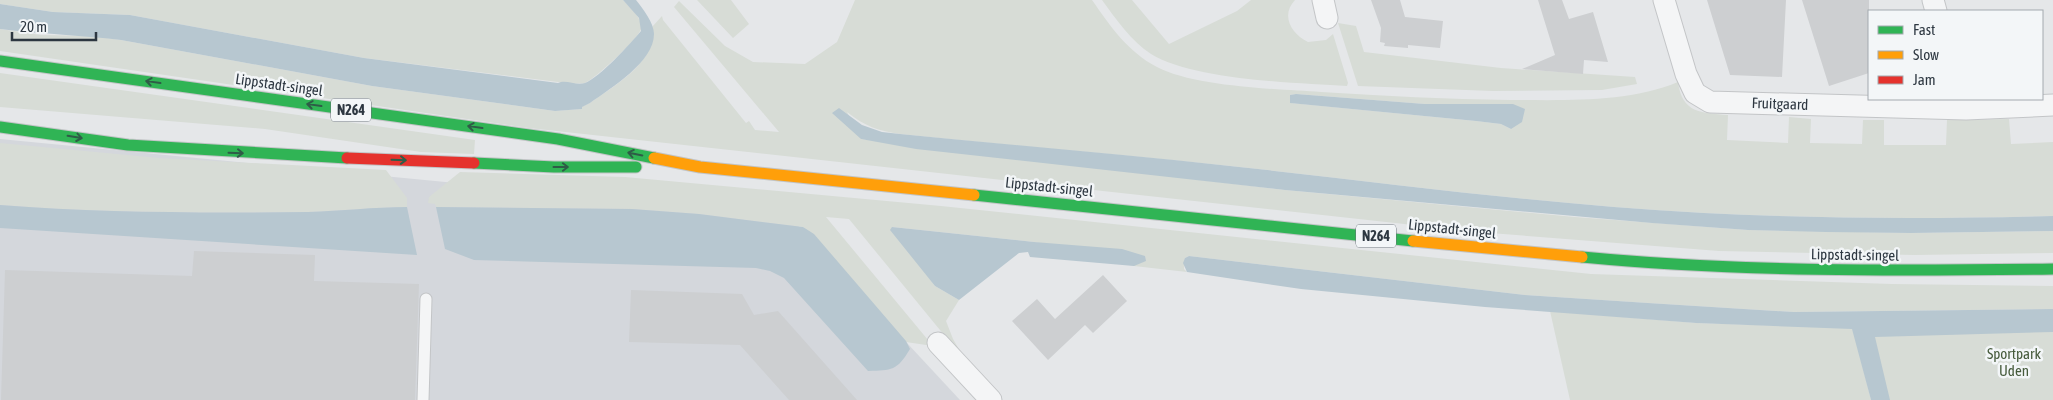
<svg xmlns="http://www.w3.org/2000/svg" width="2053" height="400" font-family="'Asap Condensed',sans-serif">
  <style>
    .built { fill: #d4d7dc }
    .green { fill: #d7dcd6; fill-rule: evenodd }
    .water { fill: #b7c7d0 }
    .building { fill: #cdcfd1 }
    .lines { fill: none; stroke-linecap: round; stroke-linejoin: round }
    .lane-casing { stroke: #c3c5c7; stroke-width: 13 }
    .street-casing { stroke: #c3c5c7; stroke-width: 23 }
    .fast-casing { stroke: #c2c4c6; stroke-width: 13 }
    .slow-casing { stroke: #c2c4c6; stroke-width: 13 }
    .jam-casing { stroke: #c2c4c6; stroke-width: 13 }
    .lane { stroke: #f4f5f6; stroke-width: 11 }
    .street { stroke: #f4f5f6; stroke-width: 21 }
    .fast { stroke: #30b455; stroke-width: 11 }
    .slow { stroke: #ff9f0a; stroke-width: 11 }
    .jam { stroke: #e5322d; stroke-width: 11 }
    .oneway { stroke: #2e5c47 }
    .labels { text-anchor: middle; stroke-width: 5; stroke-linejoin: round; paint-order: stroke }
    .shield { fill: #f3f6f8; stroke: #687078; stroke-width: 1 }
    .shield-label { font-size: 14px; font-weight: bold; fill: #2d3741 }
    .street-label { font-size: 15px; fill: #2d3741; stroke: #f3f6f8 }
    .park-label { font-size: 15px; fill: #465b3c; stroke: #f3f6f8 }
  </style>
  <rect width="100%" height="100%" fill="#e5e7e9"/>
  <!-- built -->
  <path class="built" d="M0,139L788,215L960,400H0Z"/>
  <!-- green -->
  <path class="green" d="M0,0H623C630,8 643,18 641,29C639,38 595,79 585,83C582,84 578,83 574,84L364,58L130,15L53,12L0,4Z
    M697,0H731L749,24L733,38Z
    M855,0H1092C1110,26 1128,52 1157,67C1195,87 1277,89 1321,92C1384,96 1447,99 1510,100C1565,100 1627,103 1678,82C1682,113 1701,113 1728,115L1727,140L1788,143L1789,117L1811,119L1810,143L1862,144L1863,120H1884V145H1946L1947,120L2009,119L2011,144L2053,142V216C1937,219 1820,219 1704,213C1546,205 1388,183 1230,166C1120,154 1010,146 900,134C879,131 864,126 847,112L861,139L1285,190L1575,217L1748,230L1911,233L2053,231V253L1915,255L1719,251L1477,232L529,128L0,51V29L41,35L92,36L121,40L372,86L555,111L582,109L581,107L590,103C615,85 658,62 652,27L662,16L663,20L746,123L749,121L755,130L779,132L674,7L679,1L725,46L753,62L805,64L837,42ZM1296,94L1425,104H1513L1511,129L1501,124L1476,121L1291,103L1290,95Z
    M1102,0H1132L1169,44L1237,11L1251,0H1295C1280,16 1292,34 1308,42L1326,40L1333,34L1348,83L1347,86C1295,83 1194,80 1151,54C1131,41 1116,19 1102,0Z
    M1338,23L1356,26L1364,52L1501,68L1635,77L1637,84L1602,90L1493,91L1358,86Z
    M0,73L475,140L474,154L421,152L265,129L0,107Z
    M0,143L159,158L386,170L407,198V207C374,207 341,211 308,212C205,213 103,213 0,205Z
    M460,172L625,177L941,206L1591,274L1892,284L2053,286V309L1794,312L1648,303L1525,295L1189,256L1185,258L1184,269L1187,272L1134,266L1034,242L892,227L935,286L959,300L946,321L953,339L967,363L849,219L826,217L933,346L906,342L803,227L699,214L632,209L437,207V209L435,204L428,203L429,197Z
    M1550,311L1696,323L1853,328L1871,400H1570Z
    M2053,322V400H1886L1870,334Z"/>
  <!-- water -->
  <path class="water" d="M623,0H636C643,9 654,23 654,34C654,62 611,88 590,103L582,107V109L555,111L372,86L121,40C80,35 40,34 0,29V4L53,12L130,15L364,58L558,83C566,79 576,86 585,83C599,78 631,43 641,31L639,18Z
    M1296,94L1425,104H1513L1525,109L1522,122L1511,129L1501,124L1476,121L1290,103V95Z
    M839,108L862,125L882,132L900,134C1010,145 1120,154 1230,166C1388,183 1546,205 1704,213C1820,219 1937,219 2053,216V231L1911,233L1826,232L1748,230L1652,223L1285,190L916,149L861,139L832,113Z
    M0,205C103,213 205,213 308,212C341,211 374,207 407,207L417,255L0,228Z
    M436,207L632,209L699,214L803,227L814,234L906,341L910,349C897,371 892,370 868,371L784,278L770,271L756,268L474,260L445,249Z
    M892,227L1034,242L1122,249L1145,256L1146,261L1134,266L1030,257L1028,252L1019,253L959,300L935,286L890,230Z
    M1189,256L1525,295L1648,303L1794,312L2053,309V332L1875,337L1890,400H1871L1852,329L1696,323L1485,307L1301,289L1187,272L1183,263L1185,258Z"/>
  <!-- building -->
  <path class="building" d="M1371,0H1400L1405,17L1443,21L1440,48L1408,45V48L1384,46L1385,43L1380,42L1381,28Z
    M1538,0H1562L1569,19L1593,12L1608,62L1584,60L1583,74L1522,69L1555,55Z
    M1707,0H1786L1782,77L1730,75Z
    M1802,0H1869V73L1829,86Z
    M194,251L315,255L314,281L419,284L415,400H1L5,270L192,276Z
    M1103,275L1127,301L1093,333L1085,325L1048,360L1012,321L1037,299L1055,319Z
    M631,290L742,294L754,315L778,311L857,400H789L740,345L629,342Z"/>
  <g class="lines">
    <!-- lane casing -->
    <g class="lane-casing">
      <path id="lane" d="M423,400L426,299"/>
    </g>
    <!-- street casing -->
    <g class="street-casing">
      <path id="street" d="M1323,0L1327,18
        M1664,0L1686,74L1695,93L1710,102L1966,109L2053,105
        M1933,0L1936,11
        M938,343L991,400"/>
    </g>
    <!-- fast casing -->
    <g class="fast-casing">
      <path id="fast" d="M0,61L558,139L654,158
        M0,127L128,145L347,158
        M474,163L554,167H636
        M974,195L1413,241
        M1582,257C1739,272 1896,271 2053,269"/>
    </g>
    <!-- slow casing -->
    <g class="slow-casing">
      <path id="slow" d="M654,158L700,167L974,195
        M1413,241L1582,257"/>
    </g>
    <!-- jam casing -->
    <g class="jam-casing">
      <path id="jam" d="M347,158L474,163"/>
    </g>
    <!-- lane -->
    <use href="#lane" class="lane"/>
    <!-- street -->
    <use href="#street" class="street"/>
    <!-- fast -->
    <use href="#fast" class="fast"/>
    <!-- slow -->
    <use href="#slow" class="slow"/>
    <!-- jam -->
    <use href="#jam" class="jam"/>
  </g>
  <!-- one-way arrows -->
  <defs><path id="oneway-shaft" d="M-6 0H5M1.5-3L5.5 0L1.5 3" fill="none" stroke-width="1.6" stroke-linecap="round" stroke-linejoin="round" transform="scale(1.25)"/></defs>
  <g class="oneway">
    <use href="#oneway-shaft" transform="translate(153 82) rotate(-172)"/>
    <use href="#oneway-shaft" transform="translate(314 105) rotate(-172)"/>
    <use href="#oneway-shaft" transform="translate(475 127) rotate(-172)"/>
    <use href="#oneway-shaft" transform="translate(75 137) rotate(9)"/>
    <use href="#oneway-shaft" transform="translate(236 153) rotate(2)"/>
    <use href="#oneway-shaft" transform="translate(635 154) rotate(-169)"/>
    <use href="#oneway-shaft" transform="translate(399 160) rotate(2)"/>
    <use href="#oneway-shaft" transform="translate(561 167)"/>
  </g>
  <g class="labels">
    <!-- shield labels -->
    <g class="shield">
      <rect x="331" y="98.5" width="40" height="23" rx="4"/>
      <rect x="1356" y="224.5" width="40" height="23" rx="4"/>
    </g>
    <g class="shield-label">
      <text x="351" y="115">N264</text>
      <text x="1376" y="241">N264</text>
    </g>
    <!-- street labels -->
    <g class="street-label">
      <text transform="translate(279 85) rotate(8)" y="5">Lippstadt-singel</text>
      <text transform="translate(1780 104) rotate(2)" y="5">Fruitgaard</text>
      <text transform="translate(1049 187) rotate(6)" y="5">Lippstadt-singel</text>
      <text transform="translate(1452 229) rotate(6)" y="5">Lippstadt-singel</text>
      <text transform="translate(1855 255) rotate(1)" y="5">Lippstadt-singel</text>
    </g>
    <!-- park labels -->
    <g class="park-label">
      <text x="2014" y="359">Sportpark<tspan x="2014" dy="17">Uden</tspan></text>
    </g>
  </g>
  <!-- legend -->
  <rect x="1868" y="10" width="175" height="90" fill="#f3f6f8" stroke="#a4aaaf"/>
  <rect x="1878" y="26" width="25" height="8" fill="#30b455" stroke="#a4aaaf"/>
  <text x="1913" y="35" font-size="15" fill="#2d3741">Fast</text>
  <rect x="1878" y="51" width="25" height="8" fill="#ff9f0a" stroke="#a4aaaf"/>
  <text x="1913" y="60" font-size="15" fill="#2d3741">Slow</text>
  <rect x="1878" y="76" width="25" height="8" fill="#e5322d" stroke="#a4aaaf"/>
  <text x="1913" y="85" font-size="15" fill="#2d3741">Jam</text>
  <!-- scale -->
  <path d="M12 32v8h84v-8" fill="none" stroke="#2d3741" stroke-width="2.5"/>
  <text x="20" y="32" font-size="15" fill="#2d3741" stroke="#f3f6f8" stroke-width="4" paint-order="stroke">20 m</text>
</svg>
